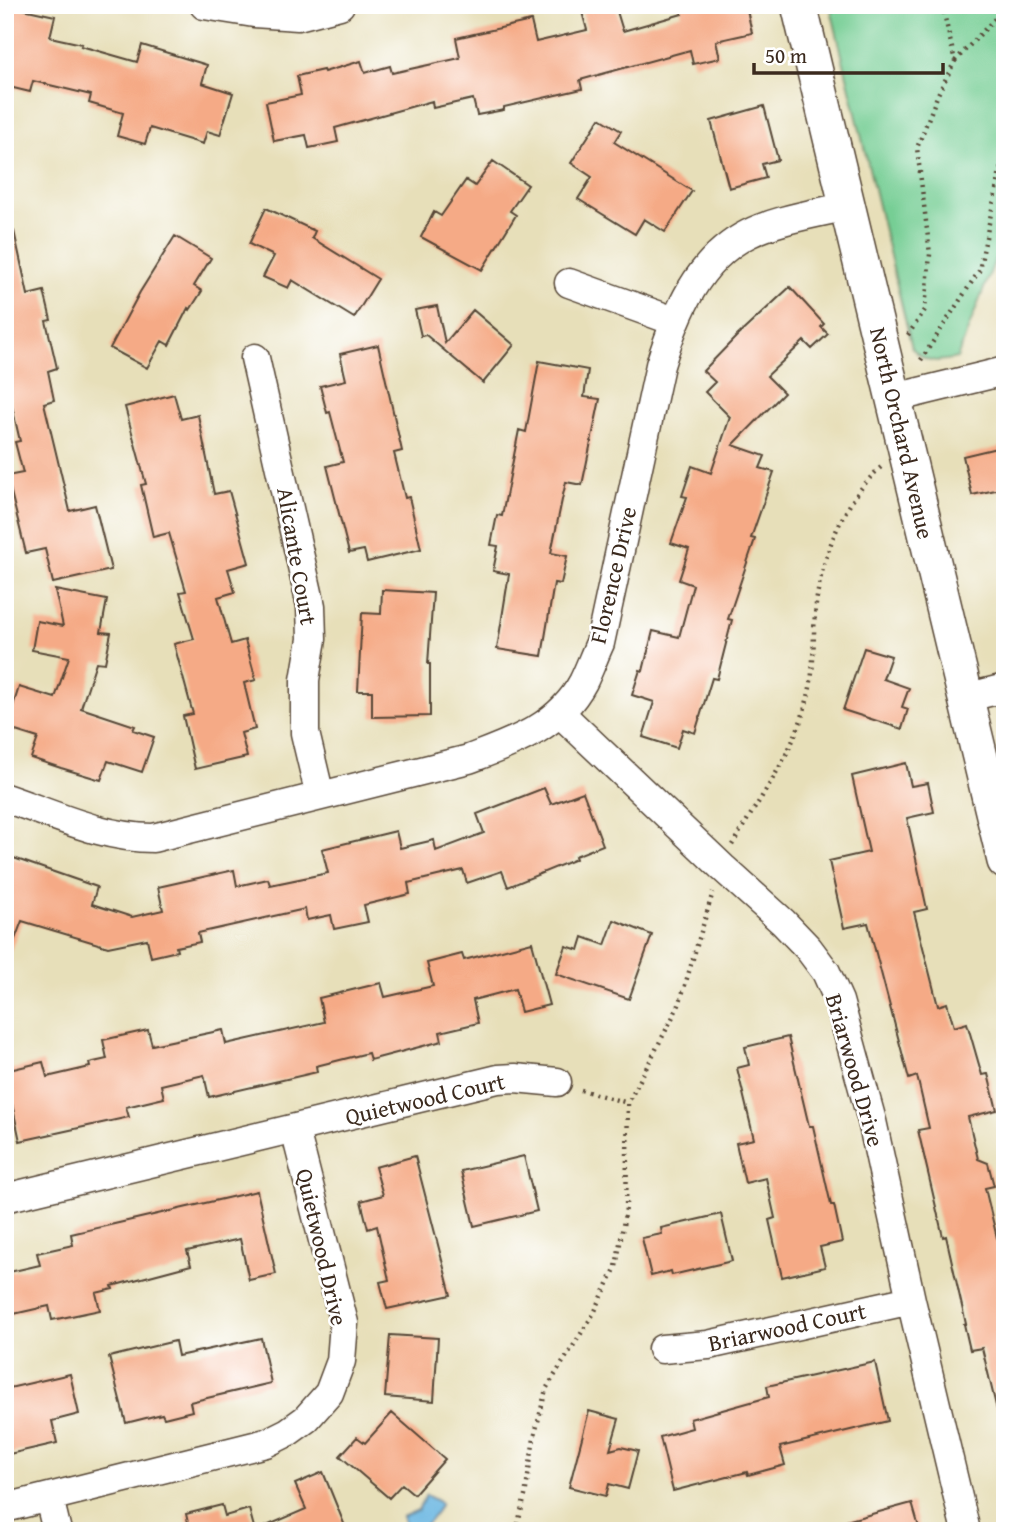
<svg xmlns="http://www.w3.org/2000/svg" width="1010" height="1536" font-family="'Gentium Book Plus',serif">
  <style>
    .green { fill: #76ce94; stroke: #587c59; stroke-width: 2 }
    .water { fill: #67b5e1; stroke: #517080; stroke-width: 2 }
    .building { fill: #f5aa86 }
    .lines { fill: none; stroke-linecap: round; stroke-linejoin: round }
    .minor-casing { stroke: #554535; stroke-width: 31 }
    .tertiary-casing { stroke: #554535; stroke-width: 38 }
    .path { stroke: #554535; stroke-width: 4.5; stroke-dasharray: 2 5; stroke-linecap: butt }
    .minor { stroke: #fff; stroke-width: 28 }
    .tertiary { stroke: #fff; stroke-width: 35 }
    .labels { text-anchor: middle; stroke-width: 5; stroke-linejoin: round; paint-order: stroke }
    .street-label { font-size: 23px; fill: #3b2a1e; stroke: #fff }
  </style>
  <rect width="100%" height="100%" fill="#fff"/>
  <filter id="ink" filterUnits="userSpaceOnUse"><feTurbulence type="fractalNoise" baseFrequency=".0143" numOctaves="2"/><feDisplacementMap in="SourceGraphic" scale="14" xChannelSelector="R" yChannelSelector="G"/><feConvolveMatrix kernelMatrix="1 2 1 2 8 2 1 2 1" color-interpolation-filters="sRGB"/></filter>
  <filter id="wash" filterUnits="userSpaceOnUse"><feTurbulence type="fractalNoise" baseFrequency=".00686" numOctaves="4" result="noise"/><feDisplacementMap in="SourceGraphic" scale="28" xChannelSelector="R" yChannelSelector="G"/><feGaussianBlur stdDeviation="1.57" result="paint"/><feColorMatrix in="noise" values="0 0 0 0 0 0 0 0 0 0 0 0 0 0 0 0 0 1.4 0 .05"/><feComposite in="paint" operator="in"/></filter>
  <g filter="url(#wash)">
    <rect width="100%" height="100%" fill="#e7dfb9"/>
    <!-- green -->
    <path class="green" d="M830,5H1005V234L957,358C938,362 926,364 912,348Z"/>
    <!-- water -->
    <path class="water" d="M426,1495L441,1503C434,1517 427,1530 409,1531L402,1517L418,1510Z"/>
    <g id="blocks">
      <!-- building -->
      <path class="building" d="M5,5L55,16L50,37L82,44L81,46L137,62L142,45L207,65L202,83L233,93L220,135L207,131L203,144L150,128L145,144L117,136L123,113L89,103L91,95L33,81L30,92L5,86Z
        M605,5H615L623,31L682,14L679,5H746L752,33L716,41L720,58L693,64L690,50L580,80L582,89L504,107V110L477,115L473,99L433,108L432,101L335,128L338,142L309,148L306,135L274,141L266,102L301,95L297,76L323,70L324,72L361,61L365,73L390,66L392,73L460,58L456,38L531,21L536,42L587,30L582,12Z
        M764,106L778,160L762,164L766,178L729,188L711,121Z
        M600,118L621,131L614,142L692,191L665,232L644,219L635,234L578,199L592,177L571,163Z
        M493,161L528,185L510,211L516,215L482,270L421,237L434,212L441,216L466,180L475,186Z
        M266,208L315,231L312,238L378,279L354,318L292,280L288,288L263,277L274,256L249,244Z
        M14,231L28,295L44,291L51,320L46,321L57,368L48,371L54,400L44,403L70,511L95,505L111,570L53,583L45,549L26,553L7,476L23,473L15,442L20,441L5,376V232Z
        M175,236L211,258L194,286L202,291L190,310L188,308L169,345L162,341L147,368L110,348L140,292Z
        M790,287L824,324L821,327L828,334L812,349L804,341L767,376L784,393L733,445L765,456L760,468L774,472L751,538L755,539L728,619L732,620L717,679L712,678L695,733L683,729L677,748L643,737L654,702L632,695L640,670L643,671L653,631L679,637L693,585L679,580L689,549L671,543L687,497L682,496L692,466L711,473L730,417L705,392L715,382L703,371L736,337Z
        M437,306L445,343L473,310L514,345L483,383L426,335L421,336L415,310Z
        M378,345L402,451L394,453L405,498L409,497L421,549L367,562L364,550L349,553L327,466L343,462L330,412L327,413L320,386L346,380L340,354Z
        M539,361L588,370L584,397L600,399L582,485L566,482L563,495L551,553L567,556L561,584L554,583L542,656L497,649L509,574L493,571L498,546L491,545L497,515L502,516L519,430L526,432Z
        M174,394L181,419L198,415L214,494L229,491L249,563L228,569L235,592L218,597L231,644L245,640L256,680L244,683L255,729L241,733L247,757L195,769L183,716L193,714L174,644L194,639L180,592L186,591L169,533L153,537L141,485L146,484L125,407Z
        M1005,446V488L972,495L963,456Z
        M55,590L107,600L101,632L111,633L105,663L96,662L81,708L135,726L133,730L154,737L142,772L108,761L101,780L61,768L31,758L38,738L6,728L19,687L55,698L69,657L32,650L37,621L63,626Z
        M382,590L433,593L428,664H430V716L372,717V691H358L362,613L381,614Z
        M864,648L891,656L883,679L909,688L902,707L908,709L902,729L843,710Z
        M906,763L911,786L928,783L934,812L907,818L927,909L914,912L938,1006L947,1003L954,1027L967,1023L982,1075L988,1074L997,1110L968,1117L978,1159L988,1163L994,1186L985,1188L997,1238L1005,1236V1409L997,1410L982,1348L970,1350L964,1324H966L946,1236L943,1237L918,1130L929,1128L917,1076L909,1079L868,923L844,928L829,861L869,852L852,776Z
        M544,788L551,804L583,792L603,845L575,856L576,859L508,887L502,871L467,883L463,870L408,883L410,894L364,905L368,922L334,929L331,915L307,920L305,909L198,933L200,942L176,947L177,951L151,957L147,939L108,947L22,921L7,960L5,959V855L97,887L92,904L132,917L163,910L158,887L234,870L237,886L268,879L270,885L328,873L322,849L396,831L400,848L434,840L436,851L484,833L477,814Z
        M614,920L652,935L629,999L556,974L566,946L579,950L583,937L605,945Z
        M532,942L549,1005L521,1012L515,989L473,1000L478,1023L440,1032L442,1041L370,1060L368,1053L316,1066L317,1072L209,1097L204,1075L161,1085L164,1098L126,1107L129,1117L20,1141L5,1071L43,1062L47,1077L90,1067L89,1063L107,1059L103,1040L148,1030L152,1045L223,1030L226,1044L324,1022L319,998L381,983L385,997L433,986L427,963L462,954L464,960Z
        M788,1037L809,1126H813L831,1205H834L842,1242L820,1247L825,1267L782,1277L769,1220L775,1218L766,1178L745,1183L736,1143L754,1139L737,1068L749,1065L745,1047Z
        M415,1156L451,1295L387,1309L380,1282L389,1280L377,1226L368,1229L361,1201L383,1195L375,1167Z
        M524,1156L537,1211L474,1226L461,1171Z
        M257,1191L276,1274L249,1280L240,1239L187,1251L191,1265L112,1286L113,1289L96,1293L100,1310L52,1320L49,1306L5,1316V1273L40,1265L37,1253L73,1245L71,1234Z
        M721,1214L732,1261L672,1275L671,1271L651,1276L642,1238L662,1234L661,1228Z
        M390,1335L438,1338L434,1401L385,1397Z
        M261,1338L271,1383L190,1402L192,1411L164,1418L162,1414L126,1423L109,1357L175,1341L178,1356Z
        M875,1362L888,1421L780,1447L785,1465L748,1475L747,1472L673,1491L660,1437L692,1428L690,1419L769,1397L767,1386Z
        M70,1374L79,1414L52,1421L57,1443L5,1455V1389Z
        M589,1411L619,1419L610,1450L621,1447L638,1451L628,1489L609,1484L606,1496L569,1487Z
        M392,1413L445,1459L414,1494L402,1484L389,1498L340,1456L357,1437L365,1443Z
        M323,1472L347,1531H190L186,1514L222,1505L225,1516L249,1509L255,1531L306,1509L295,1484Z
        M912,1503L920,1531H836L835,1524Z"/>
    </g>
  </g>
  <g filter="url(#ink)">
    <use href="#blocks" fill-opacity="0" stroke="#554535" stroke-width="2"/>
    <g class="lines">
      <!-- minor casing -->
      <g class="minor-casing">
        <path id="minor" d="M204,5L254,13L298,16L340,5
          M569,283L674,321
          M255,358L311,606L312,639L305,680V733L320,796
          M894,398L1005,371
          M965,698L1005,688
          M560,713L723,868L783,922L808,948L826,972L839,1001L872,1121L911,1300L966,1531
          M5,798C53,814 102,838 153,838L469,759C514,742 559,727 583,682C589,670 594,656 600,643L660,365C676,314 697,260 748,234C778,219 815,214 847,206
          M5,1198L498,1079L515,1078L557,1082
          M662,1349L708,1345L911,1300
          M49,1498L57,1531
          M5,1508L266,1443L288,1432L306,1419L329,1393L341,1361L344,1323L295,1130"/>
      </g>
      <!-- tertiary casing -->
      <g class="tertiary-casing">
        <path id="tertiary" d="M799,5L1005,861"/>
      </g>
      <!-- path -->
      <path class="path" d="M955,61L1002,11L1001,5
        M908,335L925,310L930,254L917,148L938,94L955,61L942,5
        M921,360L979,271L1005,147
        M732,845C759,799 792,756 806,704C816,672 812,637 816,604C822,555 844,500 881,467
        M581,1090L628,1103
        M516,1531L525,1496L534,1438L546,1389L594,1313L616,1267L626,1208L628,1103L679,1005L713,892"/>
      <!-- minor -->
      <use href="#minor" class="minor"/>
      <!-- tertiary -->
      <use href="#tertiary" class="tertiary"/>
    </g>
  </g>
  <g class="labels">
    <!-- street labels -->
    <g class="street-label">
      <text transform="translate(902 433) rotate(77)" y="8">North Orchard Avenue</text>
      <text transform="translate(297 556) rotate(80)" y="8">Alicante Court</text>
      <text transform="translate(613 575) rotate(-77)" y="8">Florence Drive</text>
      <text transform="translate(855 1070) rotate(74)" y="8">Briarwood Drive</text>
      <text transform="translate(425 1099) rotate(-13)" y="8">Quietwood Court</text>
      <text transform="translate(322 1247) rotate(77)" y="8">Quietwood Drive</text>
      <text transform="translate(787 1327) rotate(-12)" y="8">Briarwood Court</text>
    </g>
  </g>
  <!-- margin -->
  <rect width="1010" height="1536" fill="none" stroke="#fff" stroke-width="28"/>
  <!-- scale -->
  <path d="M754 63v10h189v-10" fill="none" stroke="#3b2a1e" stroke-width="3.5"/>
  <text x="765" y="63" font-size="21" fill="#3b2a1e" stroke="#ffffff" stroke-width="5" paint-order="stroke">50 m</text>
</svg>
